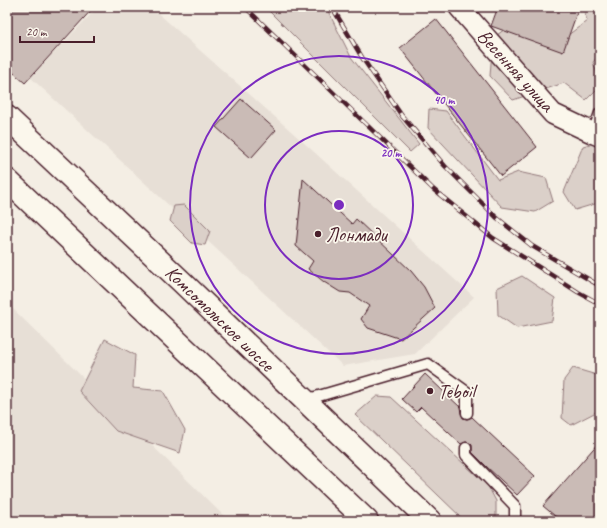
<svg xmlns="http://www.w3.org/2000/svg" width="607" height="528" font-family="Caveat,sans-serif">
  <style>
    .built { fill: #e7dfd6 }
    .green { fill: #dbd0c9; stroke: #92787a }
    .building { fill: #cabbb6; stroke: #4a1f2b }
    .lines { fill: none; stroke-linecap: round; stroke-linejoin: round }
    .lane-casing { stroke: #4a1f2b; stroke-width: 13 }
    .street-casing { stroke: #4a1f2b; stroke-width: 23 }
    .primary-casing { stroke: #4a1f2b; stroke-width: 25 }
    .lane { stroke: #fbf7ec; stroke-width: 10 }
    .street { stroke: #fbf7ec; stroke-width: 20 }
    .primary { stroke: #fbf7ec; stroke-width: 22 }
    .rail-casing { stroke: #4a1f2b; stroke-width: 4.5 }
    .rail { stroke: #fbf7ec; stroke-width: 3; stroke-dasharray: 9; stroke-linecap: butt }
    .ring { fill: none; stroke: #7b2cbf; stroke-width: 2 }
    .poi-dot { fill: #4a1f2b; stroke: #fbf7ec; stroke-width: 1.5 }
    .labels { text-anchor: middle; stroke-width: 3.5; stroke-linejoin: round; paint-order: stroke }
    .street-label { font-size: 20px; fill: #4a1f2b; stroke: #fbf7ec }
    .poi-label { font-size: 20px; fill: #4a1f2b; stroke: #fbf7ec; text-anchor: start }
    .centre { fill: #7b2cbf; stroke: #fbf7ec; stroke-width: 2 }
    .ring-label { font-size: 12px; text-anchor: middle; font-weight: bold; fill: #7b2cbf; stroke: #fbf7ec; stroke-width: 3.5; stroke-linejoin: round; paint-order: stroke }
  </style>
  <rect width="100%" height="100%" fill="#f4eee4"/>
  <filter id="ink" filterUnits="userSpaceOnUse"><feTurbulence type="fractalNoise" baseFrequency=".025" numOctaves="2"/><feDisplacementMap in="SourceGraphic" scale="8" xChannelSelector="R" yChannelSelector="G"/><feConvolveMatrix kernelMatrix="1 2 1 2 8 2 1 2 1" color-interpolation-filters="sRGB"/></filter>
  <g filter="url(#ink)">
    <!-- built -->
    <path class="built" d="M98,7H151L292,132L474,297L415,354L343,366L30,77Z
      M7,304L9,305L229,521H7Z"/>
    <!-- green -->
    <path class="green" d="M265,7H326L351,57L419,144L410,152Z
      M583,7H600V54L593,62L600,83V86L586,100L564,83L513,100L490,76L493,38L517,20L564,38L587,21Z
      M429,109L446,111L498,180L518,172L546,178L553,201L535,212L502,207L428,128Z
      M600,141V196L598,203L575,210L564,192L583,146Z
      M184,205L210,231L205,245L192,243L170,221L174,206Z
      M522,276L555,298L552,321L517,328L498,315L497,288Z
      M105,339L135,355L133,388L163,391L185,430L180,453L116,431L79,391Z
      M573,368L600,376V410L571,425L562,418L564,380Z
      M377,396L391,397L488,486L496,501V521H465L355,415Z"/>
    <!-- building -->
    <path class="building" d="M7,7H94L25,83L7,67Z
      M498,7H579L563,52L491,26Z
      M436,19L537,147L501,176L400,48Z
      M241,99L276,130L251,158L216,127Z
      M303,179L352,224L356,219L411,271L424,287L435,308L401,339L368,328L361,319L369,306L350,293L340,292L324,282L308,269L313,261L296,246Z
      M425,374L460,407L461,413L463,418L467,419L472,417L535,476L517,495L487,467L472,452V445L470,443L466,442L461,444L421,407L416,412L402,399Z
      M600,441V521H561L543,506Z"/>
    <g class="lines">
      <!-- lane casing -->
      <g class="lane-casing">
        <path id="lane" d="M593,133L600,113
          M305,400L428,364L467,392V413
          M466,448V455L515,506V521"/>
      </g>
      <!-- street casing -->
      <g class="street-casing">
        <path id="street" d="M459,7L553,114L593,133L600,136"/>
      </g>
      <!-- primary casing -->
      <g class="primary-casing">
        <path id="primary" d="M7,117L183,283L430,521
          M7,180L367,521"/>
      </g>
      <!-- lane -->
      <use href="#lane" class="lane"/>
      <!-- street -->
      <use href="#street" class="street"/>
      <!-- primary -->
      <use href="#primary" class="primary"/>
      <!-- rail casing -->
      <g class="rail-casing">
        <path id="rail" d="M245,7L434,190L493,238L578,292L600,304
          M332,7L363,59L402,116L445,166L496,217L532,246L600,286"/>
      </g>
      <!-- rail -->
      <use href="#rail" class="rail"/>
    </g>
  </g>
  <!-- distance rings -->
  <g class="ring">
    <circle cx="339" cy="205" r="74"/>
    <circle cx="339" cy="205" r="149"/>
  </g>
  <!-- markers -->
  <g class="poi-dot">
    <circle cx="318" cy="234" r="4"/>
    <circle cx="430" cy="391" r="4"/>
  </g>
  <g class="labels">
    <!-- street labels -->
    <g class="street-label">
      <text transform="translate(516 70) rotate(48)" y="7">Весенняя улица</text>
      <text transform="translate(220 318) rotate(44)" y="7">Комсомольское шоссе</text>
    </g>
    <!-- poi labels -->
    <g class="poi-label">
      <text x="326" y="241">Лонмади</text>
      <text x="438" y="398">Teboil</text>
    </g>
  </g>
  <circle cx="339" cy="205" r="6" class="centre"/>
  <g class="ring-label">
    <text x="444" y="104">40 m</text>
    <text x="391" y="157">20 m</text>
  </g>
  <!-- margin -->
  <rect width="607" height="528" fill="none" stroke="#fbf7ec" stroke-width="24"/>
  <rect x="12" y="12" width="583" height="504" fill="none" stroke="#4a1f2b" stroke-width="1.5" filter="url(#ink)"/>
  <!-- scale -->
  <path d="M20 36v6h74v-6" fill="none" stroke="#4a1f2b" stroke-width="2"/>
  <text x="26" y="36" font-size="12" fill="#4a1f2b" stroke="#fbf7ec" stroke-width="3" paint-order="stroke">20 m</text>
</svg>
